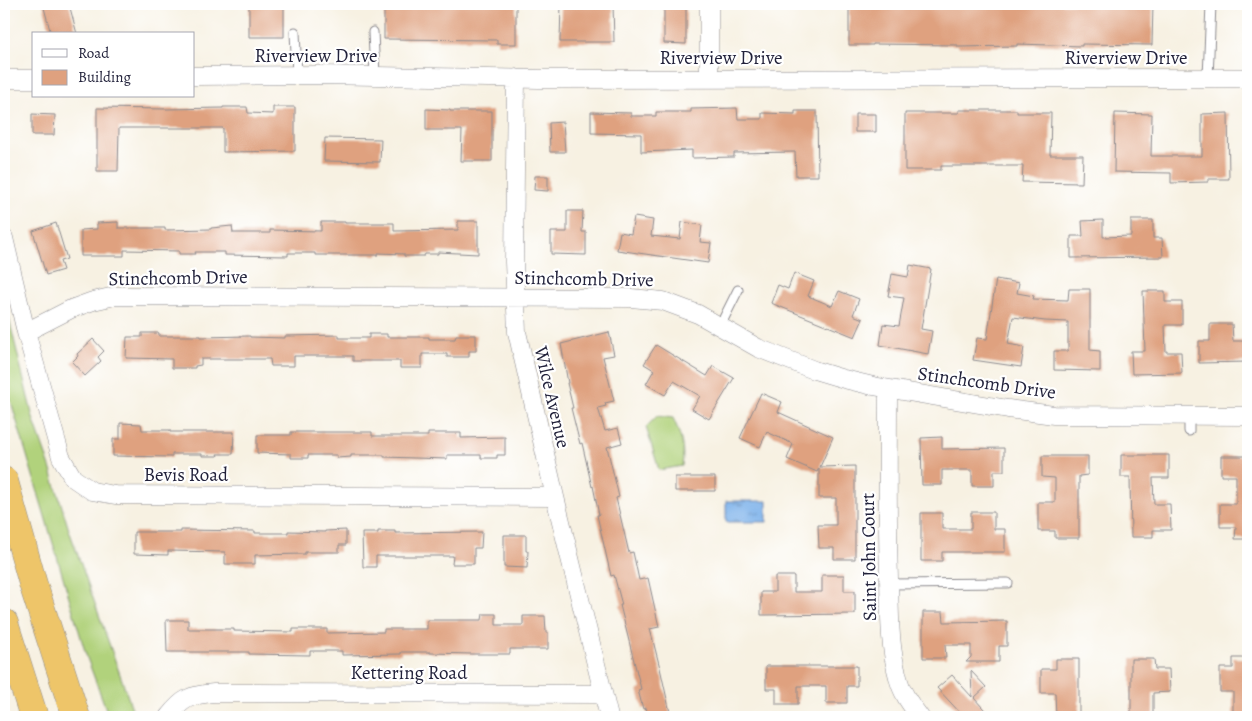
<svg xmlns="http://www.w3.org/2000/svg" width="1252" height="721" font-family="Alegreya,serif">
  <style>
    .grass { fill: #b1d27b; stroke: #6a7a5b }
    .water { fill: url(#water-ripples); stroke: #4f6a92 }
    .building { fill: #dfa17f }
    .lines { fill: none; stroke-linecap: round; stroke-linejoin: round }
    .service-casing { stroke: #8c8a8e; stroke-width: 11 }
    .minor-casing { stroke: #8c8a8e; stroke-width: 19 }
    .motorway-casing { stroke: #8c8a8e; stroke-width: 29 }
    .service { stroke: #fff; stroke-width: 9 }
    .minor { stroke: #fff; stroke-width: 18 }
    .motorway { stroke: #eec569; stroke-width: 28 }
    .labels { text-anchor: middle; stroke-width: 4.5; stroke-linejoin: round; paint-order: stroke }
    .street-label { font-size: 19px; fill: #22223b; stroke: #fff }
  </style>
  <defs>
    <pattern id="water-ripples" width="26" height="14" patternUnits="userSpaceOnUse" patternTransform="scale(1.25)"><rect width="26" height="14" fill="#7cb1ea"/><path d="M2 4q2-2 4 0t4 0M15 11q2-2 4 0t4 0" fill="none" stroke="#6590bf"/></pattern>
  </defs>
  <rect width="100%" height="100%" fill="#fff"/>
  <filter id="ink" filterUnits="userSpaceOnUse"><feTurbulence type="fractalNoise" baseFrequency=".02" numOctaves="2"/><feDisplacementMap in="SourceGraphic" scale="10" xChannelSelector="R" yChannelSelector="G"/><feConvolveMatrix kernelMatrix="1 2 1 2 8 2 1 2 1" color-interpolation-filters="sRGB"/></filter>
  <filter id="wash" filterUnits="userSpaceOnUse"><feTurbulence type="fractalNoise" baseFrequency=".0096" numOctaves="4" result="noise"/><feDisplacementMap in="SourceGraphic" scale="20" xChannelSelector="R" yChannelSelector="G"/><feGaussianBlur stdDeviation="1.12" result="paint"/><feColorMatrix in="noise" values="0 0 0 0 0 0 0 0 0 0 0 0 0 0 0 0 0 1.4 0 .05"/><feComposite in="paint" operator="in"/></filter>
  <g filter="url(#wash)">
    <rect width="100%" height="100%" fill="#f7f1e2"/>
    <!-- grass -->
    <path class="grass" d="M4,298L33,418L50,467L69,530L135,717H109L87,658L4,378Z
      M657,416L673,418C680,433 685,448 682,466L659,470L646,427Z"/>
    <!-- water -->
    <path class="water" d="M726,501H767V522H726Z"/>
    <g id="blocks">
      <!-- building -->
      <path class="building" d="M43,4H69L77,34H51Z
        M249,4H284V37H249Z
        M384,4H516V44H497V40L384,39Z
        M561,4H613L614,42H560Z
        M664,4H686V44L664,43Z
        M849,4H1153L1152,45L1082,44V46L1017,44V46L958,47V45L873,44V45H849Z
        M223,107H247L248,113L273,114V107H295V151L223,152V128H119L118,171H97V108L166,109L223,108Z
        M737,108L738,119H762V113L795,114V111H817L818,176H796L795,152L734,153V157L692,158V150L641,152V134L591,133V112L631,113V116H656V112H691V109Z
        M426,109L450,110V111H492V161H461L462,130H426Z
        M959,110H1017V113H1051L1050,155H1083L1082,183L1022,182L1023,166H941V170H905V113H959Z
        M1115,113L1152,114L1151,156H1202V114L1228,113L1229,179H1208V182L1171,183V173L1114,172Z
        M32,114L55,115L54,135H32Z
        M855,114H876V132H855Z
        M563,122L565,152H550L549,123Z
        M325,138L381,139L380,162L324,161Z
        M535,176H548V191L534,190Z
        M567,211H583L582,232H586V255L551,254V232H567Z
        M634,217L653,220L651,236L680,239L682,222L702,225L700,242L711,243L708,263L617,250L620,232L631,234Z
        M1103,220V237L1131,236V220H1153V238H1162L1163,257L1071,258V236H1083L1082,221Z
        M458,221H478V254L438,252V254H425L424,256H404V254L378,253V255H315V253H288V256L225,255V252H195L196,254H179V251L124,250V256H81V230L97,229V223L118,222V228H165V230L211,229V228L232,226L233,233H270V230L321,231V222H345V223H394V231L458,230Z
        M56,223L67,259L60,261L63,270L46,275L33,231Z
        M910,265L931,269L921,329L932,331L928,354L880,345L883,324L899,326L904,298L888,296L892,274L908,277Z
        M794,273L814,281L808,296L832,306L839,291L859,299L853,315L863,319L855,337L771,303L778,285L788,289Z
        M996,279L1019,283L1017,293L1034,296L1033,299L1068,300L1069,289H1090V350L1100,351V371L1054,370V351H1068V322L1045,321L1013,317L1008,344L1024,347L1021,367L973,360L977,338L987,339Z
        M1143,291H1165V302H1182V325H1165L1166,352H1181L1182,373L1132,374L1131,351H1145Z
        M1210,324H1232L1233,341H1248V362L1199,363V341H1210Z
        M609,332L614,355L603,357L614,401L605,403L606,406L598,408L605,431L618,428L622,443L607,447L619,497L616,498L629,553L633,552L639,580L648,578L659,627L650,629L660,668L671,717H648L646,708L643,709L638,690L641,689L620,605H622L614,575L611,576L597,515H599L593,486L592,487L582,443L580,444L571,408H573L567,383H568L561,344Z
        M142,333H159V336H201V337L250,336V337L285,338V336L339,335V338H369V334H387V337H429V339H455L456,335H476V351H469V357H447V354H422V368H400V361H353V356H294V366H271L270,359H201V365L195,366V368H172V359L126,358L127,337H142Z
        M93,339L104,351L98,357L101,361L85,376L72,362L78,356L77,354Z
        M656,345L707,376L713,366L734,378L709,419L692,409L700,396L674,381L665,395L646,384L654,370L644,364Z
        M761,393L782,402L778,412L833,437L820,467L855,466V559H834V548H819L818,525H836V498H819V468L817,472L787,459L793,444L767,432L760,447L740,438Z
        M120,423L141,424L142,430H170V432H234L233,454H217L218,456H202V454H172V457L113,456V439H120Z
        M291,432H372V436H428V433H461V438L505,437V455H497V458H481V455H447V459L384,457V455H351V457L337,458V455H308V458H291V454L257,453V435H291Z
        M942,437V449L1004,448V471H994V486H972V470H942V485H922L921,438Z
        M1121,455H1169V478H1153L1154,504H1170L1171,530H1153V537H1131L1130,477H1121Z
        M1042,456H1088V475L1079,476V538H1055V531H1038V502H1055V478L1042,477Z
        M1221,456H1248V539H1235L1236,527H1220V504H1236V476H1221Z
        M675,477H715V491H675Z
        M971,512H994V529H1005V552H942V561H921V513H942V529H971Z
        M181,530L255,531V533H288V531L325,532V531L346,530V545H339V552H305V554L255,555V564H225V552L168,551V555L134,554V532H181Z
        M378,531H395V533L482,532L481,548H474V564H452L453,556H376V567H363L362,533H378Z
        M504,535H526V551H528L527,568L504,567Z
        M822,575H844V591H855V614L761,615V592H775V576H794V592H822Z
        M923,612H943L944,622L1007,621V646H999V662H966L971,657V645H945L946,658H923Z
        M483,614H496V625H523V616H545L546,632H548V649H510V654H472L430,653V652H401V654L342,655V651H310V655L249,654V652H167L166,620H188V629H234V631L293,632V629H327V633L384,632V629H427V620H482Z
        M1233,658H1248V717H1233V692H1220V668H1233Z
        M1056,659H1079V717H1056L1055,693H1041V669H1056Z
        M1131,659H1154L1155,669H1169L1170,692L1153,693V717H1131Z
        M766,666H857V686H847V703H826V686H798V704H776V689H766Z
        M971,671L986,687L974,698L991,717H964L937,688L952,675L972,697Z"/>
    </g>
  </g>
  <g filter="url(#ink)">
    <use href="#blocks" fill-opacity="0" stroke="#8c8a8e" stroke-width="1"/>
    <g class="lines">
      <!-- service casing -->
      <g class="service-casing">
        <path id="service" d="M295,32L297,75
          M373,32L375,76
          M1208,78L1211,4
          M720,326L738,290
          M1189,431V416
          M889,584L1008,583"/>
      </g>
      <!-- minor casing -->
      <g class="minor-casing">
        <path id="minor" d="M194,76L320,75L539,79L1248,78
          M516,78L514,262L517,332L555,497L609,717
          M709,78V4
          M4,79H34
          M4,238L26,332L61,457L73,478L92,491L115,495L555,497
          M26,332L71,309L93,301L115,296L631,298L663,301L698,314L758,348L814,370L844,379L873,386L1008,409L1054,415L1248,416
          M888,389C888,452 887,516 889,579C890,612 889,646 898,677C901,692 911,705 920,717
          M168,717C183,698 190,695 214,693L603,694"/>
      </g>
      <!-- motorway casing -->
      <g class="motorway-casing">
        <path id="motorway" d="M4,481L33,584L76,717
          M4,623L34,717"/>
      </g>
      <!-- service -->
      <use href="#service" class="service"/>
      <!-- minor -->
      <use href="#minor" class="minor"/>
      <!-- motorway -->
      <use href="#motorway" class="motorway"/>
    </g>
  </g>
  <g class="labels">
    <!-- street labels -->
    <g class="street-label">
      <text x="316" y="62">Riverview Drive</text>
      <text x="721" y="64">Riverview Drive</text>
      <text x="1126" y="64">Riverview Drive</text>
      <text transform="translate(178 277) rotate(-1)" y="7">Stinchcomb Drive</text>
      <text transform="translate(584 278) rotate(1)" y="7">Stinchcomb Drive</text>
      <text transform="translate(987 382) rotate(8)" y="7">Stinchcomb Drive</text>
      <text transform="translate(553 397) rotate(77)" y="7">Wilce Avenue</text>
      <text x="186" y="481">Bevis Road</text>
      <text transform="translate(868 557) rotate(-91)" y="7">Saint John Court</text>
      <text x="409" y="679">Kettering Road</text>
    </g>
  </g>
  <!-- margin -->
  <rect width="1252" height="721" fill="none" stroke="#fff" stroke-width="20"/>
  <!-- legend -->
  <rect x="32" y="32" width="162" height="65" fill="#ffffff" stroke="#a7a7b1"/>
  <rect x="42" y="49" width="25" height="8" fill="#ffffff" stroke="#a7a7b1"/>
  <text x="78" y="58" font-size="15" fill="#22223b">Road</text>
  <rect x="42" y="70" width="25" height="15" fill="#dfa17f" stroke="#a7a7b1"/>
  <text x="78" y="82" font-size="15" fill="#22223b">Building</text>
</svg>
